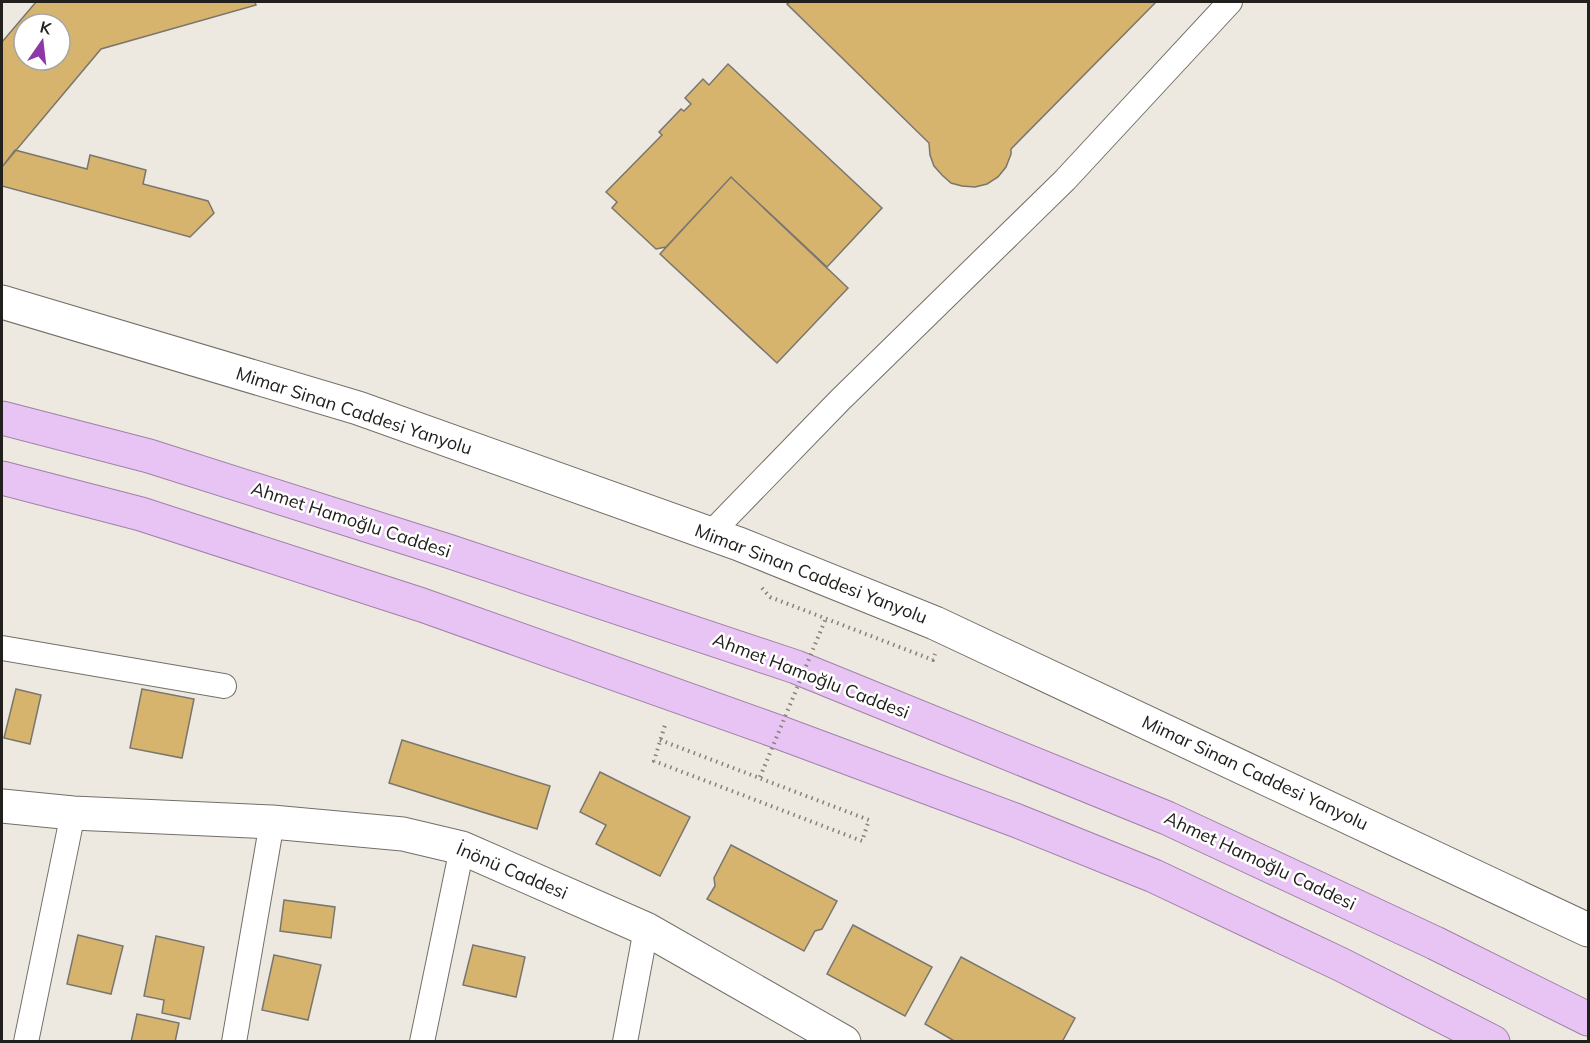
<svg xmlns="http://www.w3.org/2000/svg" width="1590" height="1043" font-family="Mulish,sans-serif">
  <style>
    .building { fill: #d6b46d; stroke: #7a766e; stroke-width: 1.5; fill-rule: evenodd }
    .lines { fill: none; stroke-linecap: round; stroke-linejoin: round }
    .minor-casing { stroke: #736f67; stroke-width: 26 }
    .secondary-casing { stroke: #736f67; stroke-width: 35 }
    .trunk-casing { stroke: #9f81a7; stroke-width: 35 }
    .path { stroke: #85827c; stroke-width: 4; stroke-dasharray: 1.5 4.5; stroke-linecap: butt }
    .minor { stroke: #fff; stroke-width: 24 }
    .secondary { stroke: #fff; stroke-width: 33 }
    .trunk { stroke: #e8c4f4; stroke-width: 33 }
    .path-bridge { stroke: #85827c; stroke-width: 4; stroke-dasharray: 1.5 4.5; stroke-linecap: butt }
    .labels { text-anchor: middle; stroke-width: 5; stroke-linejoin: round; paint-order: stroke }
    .street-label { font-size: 18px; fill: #22201d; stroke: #fff }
  </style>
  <rect width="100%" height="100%" fill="#ede9e0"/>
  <!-- building -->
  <path class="building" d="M36,2H255L256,5L101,49L2,167V42ZM24,24H60V60H24Z
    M790,2H1156L1011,149V154L1006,167L998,177L987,184L975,187L962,186L951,183L942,175L934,166L930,155L929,143L787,4Z
    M728,64L882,208L827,267L731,177L666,247L656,249L612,208L617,202L606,192L662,135L659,132L681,109L684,111L691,104L685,98L703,79L709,85Z
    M15,150L87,169L90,155L146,170L143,184L208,201L214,213L190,237L2,186V167Z
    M731,177L848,288L777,363L660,254Z
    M16,689L41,695L30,744L4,738Z
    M142,689L194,699L182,758L130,748Z
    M402,740L550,786L537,829L389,783Z
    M600,772L690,817L660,876L596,844L606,825L580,812Z
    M731,845L837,901L822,929L815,931L804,951L707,899L715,886L714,878Z
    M284,900L335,907L331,938L280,931Z
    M853,925L932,967L905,1016L827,974Z
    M78,935L123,946L111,994L67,984Z
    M156,936L204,947L190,1019L162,1013L164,1000L144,996Z
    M473,945L525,957L516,997L463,985Z
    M274,955L321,965L308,1020L262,1010Z
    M961,957L1075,1018L1062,1042H956L925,1024Z
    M137,1014L179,1023L175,1042H131Z"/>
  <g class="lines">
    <!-- minor casing -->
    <g class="minor-casing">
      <path id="minor" d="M710,534L840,400L1065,180L1230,2
        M2,648L224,686
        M26,1042L73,813
        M234,1042L272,822
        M422,1042L462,848
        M625,1042L646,929"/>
    </g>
    <!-- secondary casing -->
    <g class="secondary-casing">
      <path id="secondary" d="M2,302L358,408L739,544L935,623L1588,930
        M2,806L73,813L272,822L403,834L462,848L646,929L844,1042"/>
    </g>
    <!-- trunk casing -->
    <g class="trunk-casing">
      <path id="trunk" d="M2,418L149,456L448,551L796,667L1167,818L1435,943L1588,1019
        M2,478L141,514L422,605L773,730L1015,820L1154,876L1342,965L1493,1042"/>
    </g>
    <!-- path -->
    <path class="path" d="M762,588L770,597L933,660L935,654
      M660,740L869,820L862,841L654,761L665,725"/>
    <!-- minor -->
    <use href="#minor" class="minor"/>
    <!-- secondary -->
    <use href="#secondary" class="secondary"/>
    <!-- trunk -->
    <use href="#trunk" class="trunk"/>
    <!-- path-bridge -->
    <path class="path-bridge" d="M760,777L826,618"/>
  </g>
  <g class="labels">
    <!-- street labels -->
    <g class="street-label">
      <text transform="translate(354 411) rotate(18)" y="6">Mimar Sinan Caddesi Yanyolu</text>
      <text transform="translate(351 520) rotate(18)" y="6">Ahmet Hamoğlu Caddesi</text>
      <text transform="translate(811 574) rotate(21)" y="6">Mimar Sinan Caddesi Yanyolu</text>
      <text transform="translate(811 676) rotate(21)" y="6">Ahmet Hamoğlu Caddesi</text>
      <text transform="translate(1255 773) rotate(25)" y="6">Mimar Sinan Caddesi Yanyolu</text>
      <text transform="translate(1260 861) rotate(25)" y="6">Ahmet Hamoğlu Caddesi</text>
      <text transform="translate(512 871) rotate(23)" y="6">İnönü Caddesi</text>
    </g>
  </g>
  <!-- border -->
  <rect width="1590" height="1043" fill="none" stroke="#22201d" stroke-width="6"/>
  <!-- north arrow -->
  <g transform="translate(42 42) rotate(14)"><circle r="28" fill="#ffffff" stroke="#a7a6a5" stroke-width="1.5"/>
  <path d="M0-4.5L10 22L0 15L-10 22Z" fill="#8d38a6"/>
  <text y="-9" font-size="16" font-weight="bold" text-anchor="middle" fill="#22201d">K</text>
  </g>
</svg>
